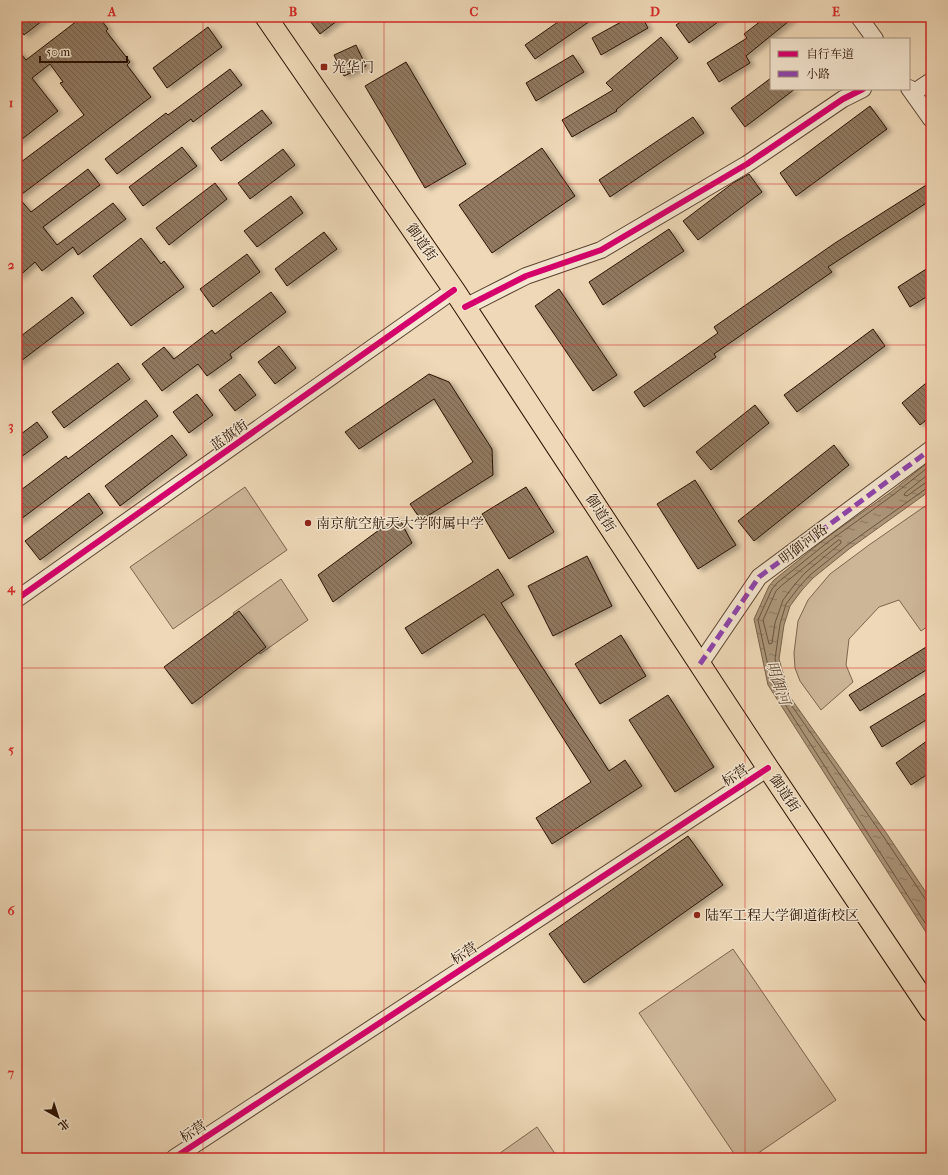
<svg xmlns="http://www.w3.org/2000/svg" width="948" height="1175" font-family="'IM FELL French Canon','Noto Serif SC',serif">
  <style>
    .green { fill: #cdb698; stroke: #7c644d }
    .water { fill: url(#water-ripples); stroke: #776149 }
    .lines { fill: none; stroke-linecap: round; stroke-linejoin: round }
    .shore { stroke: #6a543e; stroke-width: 1 }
    .building { fill: url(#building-back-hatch); stroke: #2a1202; filter: url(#shadow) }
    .minor-casing { stroke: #5b442f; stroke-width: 18 }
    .major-casing { stroke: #2a1202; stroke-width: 23 }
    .minor { stroke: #f4e6d0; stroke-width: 16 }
    .major { stroke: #eed8b7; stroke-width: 21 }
    .quiet { stroke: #8e44ad; stroke-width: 5; stroke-dasharray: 10 5; stroke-linecap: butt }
    .cycleway-casing { stroke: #f4e6d0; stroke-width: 8 }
    .cycleway { stroke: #d6006c; stroke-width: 6 }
    .grid { fill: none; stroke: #d62828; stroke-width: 1; stroke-opacity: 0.55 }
    .poi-dot { fill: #8f2418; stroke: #f4e6d0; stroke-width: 1.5 }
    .labels { text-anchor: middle; stroke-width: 3; stroke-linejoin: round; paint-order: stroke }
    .poi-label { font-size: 14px; fill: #2a1202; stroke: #f4e6d0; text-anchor: start }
    .street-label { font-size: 14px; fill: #2a1202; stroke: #f4e6d0 }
    .water-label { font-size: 15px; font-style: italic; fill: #5e4632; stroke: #f4e6d0 }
    .neatline { fill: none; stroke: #d62828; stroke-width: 1.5 }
    .grid-label { font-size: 13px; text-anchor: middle; font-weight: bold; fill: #d62828 }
  </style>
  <defs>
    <pattern id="water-ripples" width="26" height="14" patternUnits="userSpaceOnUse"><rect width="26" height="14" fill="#ab9579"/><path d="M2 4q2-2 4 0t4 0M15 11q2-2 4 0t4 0" fill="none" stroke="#8b7861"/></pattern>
    <pattern id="building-back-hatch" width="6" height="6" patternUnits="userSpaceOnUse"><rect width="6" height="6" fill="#907960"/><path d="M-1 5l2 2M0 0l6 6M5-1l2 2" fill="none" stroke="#76624d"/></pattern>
    <filter id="shadow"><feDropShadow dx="4.5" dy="2.5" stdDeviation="2" flood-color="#0004"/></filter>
  </defs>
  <rect width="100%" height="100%" fill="#eed8b7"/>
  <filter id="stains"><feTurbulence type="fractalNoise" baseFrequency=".005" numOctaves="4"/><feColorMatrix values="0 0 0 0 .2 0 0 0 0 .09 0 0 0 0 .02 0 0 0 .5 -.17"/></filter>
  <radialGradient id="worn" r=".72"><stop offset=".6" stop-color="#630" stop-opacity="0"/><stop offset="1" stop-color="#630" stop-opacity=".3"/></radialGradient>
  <!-- green -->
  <path class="green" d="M245,487L287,550L173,629L130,567Z
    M931,502V624L921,631L899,600L879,607L849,639L846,665L853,682L821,710L800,681L795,668L794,653L798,621L808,600L830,574L869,545Z
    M281,579L308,620L260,654L233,613Z
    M733,949L836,1100L751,1158H737L639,1013Z
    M537,1127L558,1158H493Z"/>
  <!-- water -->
  <path class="water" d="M931,460V490L849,549L813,578L802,590L790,606L784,625L779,659L790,697L887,834L931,900V940L768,685L754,619L769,586L774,580L826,538L891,492Z"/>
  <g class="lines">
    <!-- shore -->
    <path class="shore" d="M931,465L893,495L828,542L777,583L772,589L758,620L772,684L931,932
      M931,472L905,493L904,495L907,496L925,483L931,482
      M931,487L927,488L846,546L810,575L799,587L786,604L780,624L775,659L787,699L883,836L926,900L931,902
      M839,540L841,541V543L806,572L795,584L783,600L775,623L772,643L769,644L763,620L776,591L781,586Z"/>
  </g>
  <!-- building -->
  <path class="building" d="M17,17H47L24,35L17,26Z
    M82,17H99L108,29L106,31L130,62L127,65L151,97L18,197L31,212L88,169L100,185L43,227L57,245L113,203L126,219L78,255L73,247L42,271L35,262L17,278V165L84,115L60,83L63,82L50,64L32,78L58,111L17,143V49L26,60Z
    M307,17H342L320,34Z
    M565,17H596L535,59L525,45Z
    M630,17H642L648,28L601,55L592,38Z
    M688,17H725L689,43L676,25Z
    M766,17H794L746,56L750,63L719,82L707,63L747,38L744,34Z
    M208,27L222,47L167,88L153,68Z
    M661,37L678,58L616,110L617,111L572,137L562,120L613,90L606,83Z
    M356,45L366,66L344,76L334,55Z
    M573,55L584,72L536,101L526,83Z
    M406,62L466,164L425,188L365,86Z
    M230,69L242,85L193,122L191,119L117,174L105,159L166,113L168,115Z
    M771,78V89H795L745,127L731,108Z
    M870,106L887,129L796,196L780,173Z
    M262,110L272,123L221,161L211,148Z
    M693,117L704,133L610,197L599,180Z
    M182,147L197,166L143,206L129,187Z
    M542,148L575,196L492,253L459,205Z
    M283,149L295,165L250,199L238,183Z
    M749,174L762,192L698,240L683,221L733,183Z
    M931,182V200L828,267L832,272L714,354L716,357L644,407L634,392L718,333L714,327L835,243Z
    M215,183L227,199L169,245L156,228Z
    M291,196L303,213L257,247L244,231Z
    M669,229L684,251L603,305L589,282Z
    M324,232L337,249L287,286L275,269Z
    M141,238L161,264L164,261L184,287L131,326L93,276Z
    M247,254L260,272L213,307L200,289Z
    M931,266V294L910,307L898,287Z
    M559,289L617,375L593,391L535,306Z
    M271,292L286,312L230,354L232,358L207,376L198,364L162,391L142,364L164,347L174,359L212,330L215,334Z
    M72,297L84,313L17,364V339Z
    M873,329L885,346L797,412L784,395Z
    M279,346L296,368L275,384L258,362Z
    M118,363L130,379L64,428L52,412Z
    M240,374L256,395L235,411L219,390Z
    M429,374L449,382L492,449L493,475L421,520L410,504L473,462L434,399L359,449L345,432Z
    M931,379V416L920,425L902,403Z
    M197,394L213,415L189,433L173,412Z
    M146,400L158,416L17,522V493L66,456L68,459Z
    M755,405L769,423L711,470L696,452Z
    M37,422L48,437L17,460V437Z
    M172,435L187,455L120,506L105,486Z
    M834,445L849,465L754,541L738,521Z
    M695,480L736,545L698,569L657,504Z
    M526,487L554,532L509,559L482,514Z
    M89,493L103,513L40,560L25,541Z
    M398,516L412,543L333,602L318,575Z
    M587,556L612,606L553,636L528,586Z
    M498,569L514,595L501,603L609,771L625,760L642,786L552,844L536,818L591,782L484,614L422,654L405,628Z
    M239,611L266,647L192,704L164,667Z
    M621,635L646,676L600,704L575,664Z
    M931,644V667L860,711L849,695Z
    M931,690V717L882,747L870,727Z
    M668,695L714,767L675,792L629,720Z
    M931,738V772L911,785L896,763Z
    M688,836L723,885L584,983L549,934Z"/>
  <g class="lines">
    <!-- minor casing -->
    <g class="minor-casing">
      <path id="minor" d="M859,17L875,39
        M909,88L931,119
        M913,93L931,81
        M465,307L526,276L601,250L747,164L843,99L863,89
        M17,599L454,290
        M700,664L759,577L931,449
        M174,1158L768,768"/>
    </g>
    <!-- major casing -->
    <g class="major-casing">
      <path id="major" d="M266,17L454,290L768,768L931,1011"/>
    </g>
    <!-- minor -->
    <use href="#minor" class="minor"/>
    <!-- major -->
    <use href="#major" class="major"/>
    <!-- quiet -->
    <path class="quiet" d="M700,664L759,577L931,449"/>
    <!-- cycleway casing -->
    <g class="cycleway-casing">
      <path id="cycleway" d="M465,307L526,276L601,250L747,164L843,99L863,89
        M17,599L454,290
        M174,1158L768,768"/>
    </g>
    <!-- cycleway -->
    <use href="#cycleway" class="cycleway"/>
  </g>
  <!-- grid -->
  <path class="grid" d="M203,17V1158M384,17V1158M564,17V1158M745,17V1158M17,184H931M17,345H931M17,507H931M17,668H931M17,830H931M17,991H931"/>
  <!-- markers -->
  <g class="poi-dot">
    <rect x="320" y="63" width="8" height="8" rx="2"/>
    <circle cx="308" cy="523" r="4"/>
    <circle cx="697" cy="915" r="4"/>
  </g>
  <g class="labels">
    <!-- poi labels -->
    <g class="poi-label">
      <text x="332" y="72">光华门</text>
      <text x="316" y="528">南京航空航天大学附属中学</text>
      <text x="705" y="920">陆军工程大学御道街校区</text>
    </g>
    <!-- street labels -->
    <g class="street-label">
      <text transform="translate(422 242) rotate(55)" y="5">御道街</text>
      <text transform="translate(229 435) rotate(-35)" y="5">蓝旗街</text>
      <text transform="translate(601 513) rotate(57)" y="5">御道街</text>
      <text transform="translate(803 544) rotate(-37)" y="5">明御河路</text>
      <text transform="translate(735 775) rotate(-33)" y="5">标营</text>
      <text transform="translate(785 793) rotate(56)" y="5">御道街</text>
      <text transform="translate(464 953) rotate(-33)" y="5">标营</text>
      <text transform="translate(193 1131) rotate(-33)" y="5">标营</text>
    </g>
    <!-- water labels -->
    <g class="water-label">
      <text transform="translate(778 683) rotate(71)" y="5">明御河</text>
    </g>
  </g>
  <!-- margin -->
  <rect width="948" height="1175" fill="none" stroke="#eed8b7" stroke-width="44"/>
  <!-- legend -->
  <rect x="770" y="38" width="140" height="52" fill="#f4e6d0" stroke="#a3917e"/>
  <rect x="778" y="51" width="20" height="6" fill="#d6006c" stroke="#a3917e"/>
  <text x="806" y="58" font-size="12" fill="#2a1202">自行车道</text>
  <rect x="778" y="71" width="20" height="6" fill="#8e44ad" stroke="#a3917e"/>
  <text x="806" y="78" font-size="12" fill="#2a1202">小路</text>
  <!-- north arrow -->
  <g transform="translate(58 1117) rotate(141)" stroke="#f4e6d0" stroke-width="3" paint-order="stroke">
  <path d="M0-3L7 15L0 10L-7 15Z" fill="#2a1202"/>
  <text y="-6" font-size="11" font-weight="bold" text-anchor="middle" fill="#2a1202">北</text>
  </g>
  <!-- scale -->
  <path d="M40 56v6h87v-6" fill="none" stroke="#2a1202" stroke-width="2"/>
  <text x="46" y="56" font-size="12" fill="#2a1202" stroke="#f4e6d0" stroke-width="3" paint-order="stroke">50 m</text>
  <rect x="22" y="22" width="904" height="1131" class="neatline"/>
  <g class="grid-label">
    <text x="112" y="16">A</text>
    <text x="293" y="16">B</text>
    <text x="474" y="16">C</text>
    <text x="655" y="16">D</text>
    <text x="836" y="16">E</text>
    <text x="11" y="107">1</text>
    <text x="11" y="269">2</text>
    <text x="11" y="430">3</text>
    <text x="11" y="592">4</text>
    <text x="11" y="754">5</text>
    <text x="11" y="915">6</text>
    <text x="11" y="1077">7</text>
  </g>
  <rect width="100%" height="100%" filter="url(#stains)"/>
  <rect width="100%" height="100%" fill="url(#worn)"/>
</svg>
